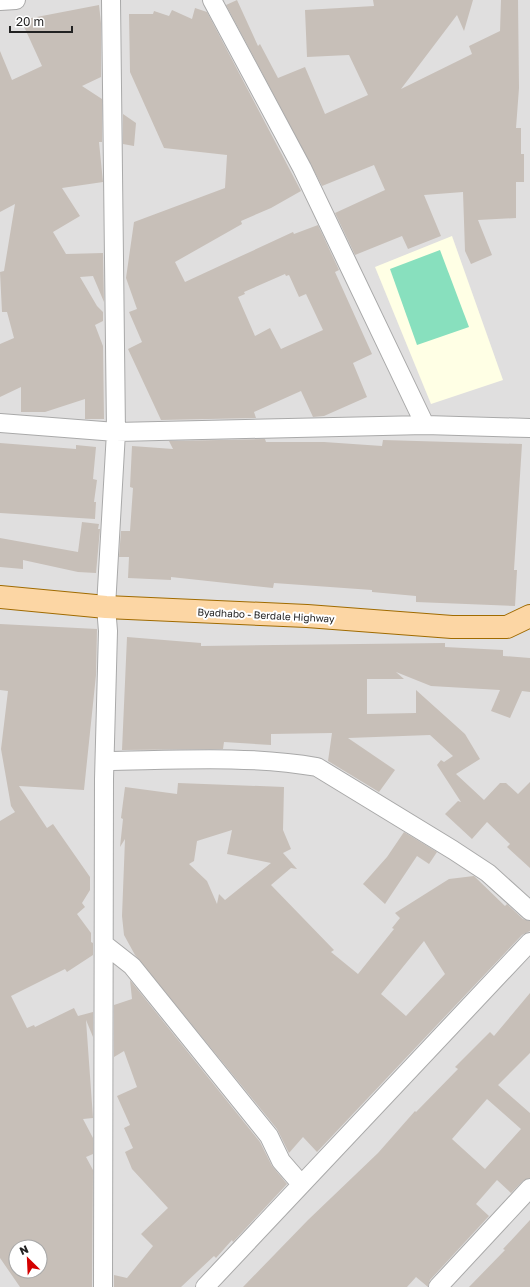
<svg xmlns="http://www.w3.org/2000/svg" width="530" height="1287" font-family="'Golos Text',sans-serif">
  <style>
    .residential { fill: #e0dfdf; fill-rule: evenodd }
    .education { fill: #ffffe5 }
    .pitch { fill: #88e0be }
    .building { fill: #c7bfb8; fill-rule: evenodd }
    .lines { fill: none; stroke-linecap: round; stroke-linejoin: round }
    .street-casing { stroke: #a9a9a9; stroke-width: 20 }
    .primary-casing { stroke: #a06b00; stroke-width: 24 }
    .street { stroke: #fff; stroke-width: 18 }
    .primary { stroke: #fcd6a4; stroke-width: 22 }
    .labels { text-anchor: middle; stroke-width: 4; stroke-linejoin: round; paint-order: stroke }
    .street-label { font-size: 10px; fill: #222; stroke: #fff }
  </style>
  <rect width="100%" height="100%" fill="#f2efe9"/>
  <!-- residential -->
  <path class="residential" d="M0,0H530V1287H0ZM16,1247H40V1271H16Z"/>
  <!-- education -->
  <path class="education" d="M452,236L503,380L431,404L375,267Z"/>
  <!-- pitch -->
  <path class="pitch" d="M440,250L469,327L417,345L390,269Z"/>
  <!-- building -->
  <path class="building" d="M237,0L258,46L260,44L278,78L305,67L325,114L368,95L349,55L307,57L305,10L374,6L373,0H473L464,31L457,15L401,89L472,54L469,46L500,31L501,0H518L519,88L516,128H521V154H524V182H516V218L478,220L492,255L471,264L465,251L463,192L424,195L441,236L408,249L402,236L355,255L335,213L385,190L374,165L322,186L226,5Z
    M99,5L101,23V77L82,86L102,99V142H99L103,182L62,188L80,216L53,232L66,254L103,253L104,302L93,276L80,277L97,306L103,312V321L95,325L103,346L104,419H85V399L45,412H21V387L0,397V344L14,338L7,312H2L0,272L4,271L15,204L0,212V51L12,80L42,66L21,20Z
    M195,8L207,12L301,191L271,208L241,221L242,224L175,262L185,282L293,232L294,234L318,225L339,270L335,272L372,354L353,363L367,397L324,416L313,417L301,391L254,412L256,418L161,420L128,349L142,342L129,312L137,309L126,278L134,222L225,188L227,155L164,148L130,72L129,14H153L154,11L169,16L172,10L192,19ZM285,274L286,276L289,275L299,297L306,294L323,330L281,349L270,328L255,336L238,297L245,294L244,292Z
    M123,114L136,123L134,146L123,144Z
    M265,439L266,442H324L382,446L383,440L522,444L514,570H517L515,606L416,602V596L372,592V590L274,583L273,588L171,577V580L128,578L129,557H119L121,531H130L133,488L130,487L132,446L173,449L169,441Z
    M0,443L76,449V445L96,447L93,479L97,480L94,502H96L95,519L0,513Z
    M82,522L99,524L98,529H100L96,573L78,572L23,560V569L0,567V538L78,552Z
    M0,624L97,629L96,675L84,790L19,786L47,828L53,824L90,877V890L82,903L85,907L77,914L91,933V942L93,943V955L67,972L65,969L11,996L27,1028L34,1025L35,1027L74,1008L78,1016L93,1012V1037L86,1020L93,1118L83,1119L93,1138V1154L86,1157L93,1170L92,1287H20L0,1258V821L15,812L11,806L1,749L8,691L0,690ZM16,1247H40V1271H16Z
    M127,637L201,643V646L445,643V647L503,650V656L530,658V692L522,691L510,718L491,711L500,690L431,686L396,672L404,679H367V714L416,713V690L465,734L480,759L456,774L484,800L500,783H506L518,794L530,782V868L507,847L510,844L487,822L472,839L445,814L458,801L461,802L437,765L441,760L444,762L453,756L430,735L348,738L395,770L379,792L328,761L332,733L271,734V745L224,742L223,749L122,750Z
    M178,783L284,787L283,830L291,849L283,853L297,869L291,868L271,885L334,950L331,952L358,974L394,929L392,928L400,918L395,913L449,879L474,876L505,906L507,904L523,919L530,921V931L522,935L317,1152L303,1137L289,1153L277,1129L135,955L124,935L122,916L125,839L120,847L123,819L121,818L125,787L177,794ZM232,830L227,854L271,863L225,900L219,894L217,904L207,881L189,864L194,861L197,841ZM424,941L445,974L406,1016L381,994Z
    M404,832L437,852L429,864L417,856L385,904L363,884L387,857Z
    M130,980L260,1142L272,1166L287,1184L233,1242L232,1240L216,1258L214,1256L181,1287H114V1275L127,1278L153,1246L141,1234L168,1208L132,1169L125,1152L133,1148L124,1128L130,1125L117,1096L137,1087L124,1051L114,1057V1005L132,999Z
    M530,993V1053L498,1085L530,1113V1178L523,1181L511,1193L497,1180L476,1204L489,1216L430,1280L428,1287L416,1277L407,1287H243L308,1220L378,1153L415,1111L416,1112L458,1069L455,1067L490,1032L494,1036ZM487,1099L521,1129L485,1169L452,1139Z
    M530,1220V1287H469L505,1250L503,1249Z"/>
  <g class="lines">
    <!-- street casing -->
    <g class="street-casing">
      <path id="street" d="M212,0L302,168L425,425
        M0,1L16,0
        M0,423L116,432L425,425L530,428
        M105,761C175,760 248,755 317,767L453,850L488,873L530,911
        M104,944L132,966L269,1136L281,1161L301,1184
        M103,1287L104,779L108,631L106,607L116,432L111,0
        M205,1287L530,942
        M438,1287L530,1188"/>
    </g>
    <!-- primary casing -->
    <g class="primary-casing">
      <path id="primary" d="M0,597L106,607L307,616L452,627H507L530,616"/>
    </g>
    <!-- street -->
    <use href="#street" class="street"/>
    <!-- primary -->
    <use href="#primary" class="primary"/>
  </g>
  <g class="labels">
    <!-- street labels -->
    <g class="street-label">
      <text transform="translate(266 615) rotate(3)" y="4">Byadhabo - Berdale Highway</text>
    </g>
  </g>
  <!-- north arrow -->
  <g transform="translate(28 1259) rotate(336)"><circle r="19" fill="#ffffff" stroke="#a7a7a7"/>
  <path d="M0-3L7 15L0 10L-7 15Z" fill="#d40000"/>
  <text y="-6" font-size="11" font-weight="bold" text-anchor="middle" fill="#222222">N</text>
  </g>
  <!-- scale -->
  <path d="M10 26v6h62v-6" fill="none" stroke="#222222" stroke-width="2"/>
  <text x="16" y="26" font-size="12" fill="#222222" stroke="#ffffff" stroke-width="3" paint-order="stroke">20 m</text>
</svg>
